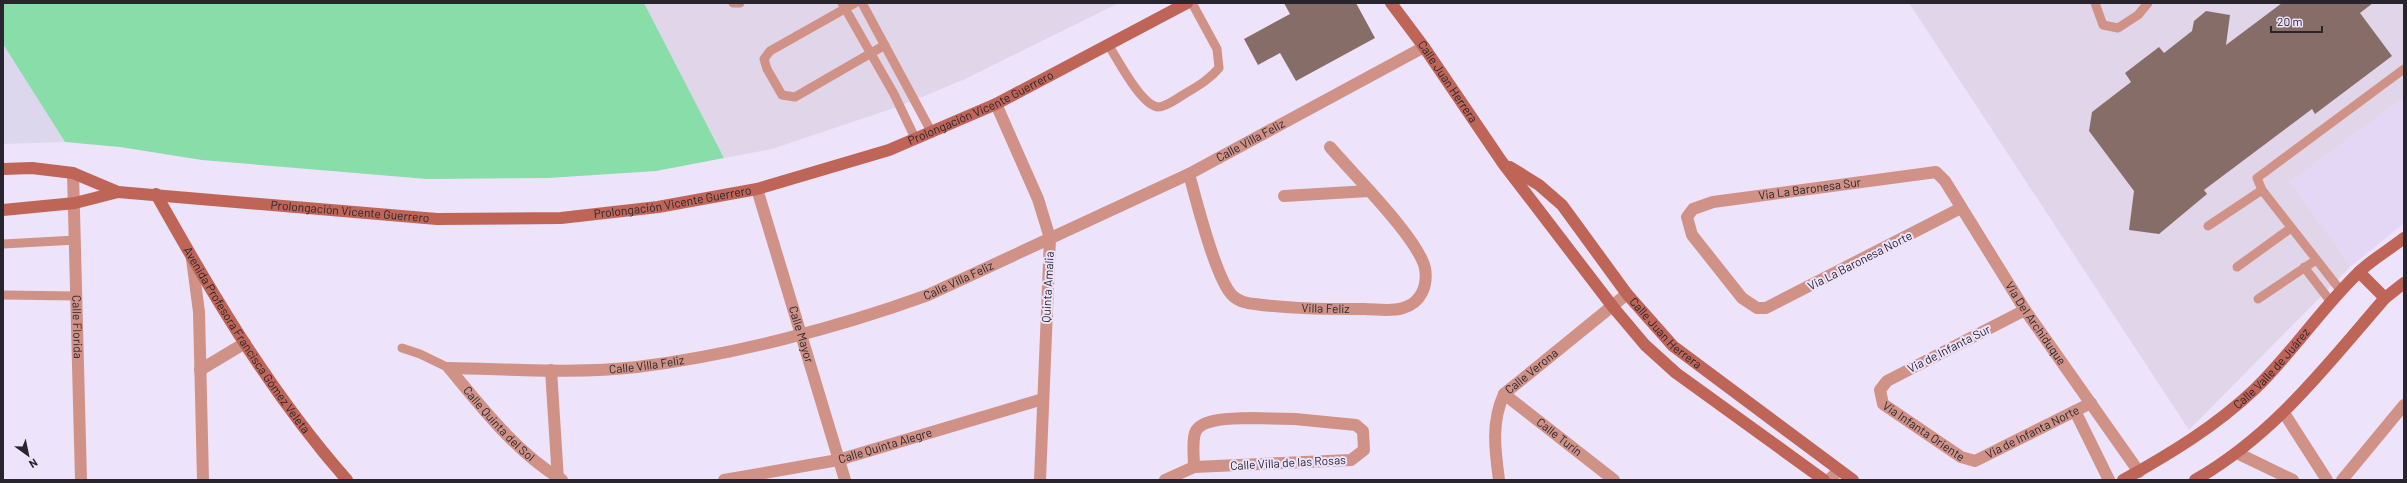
<svg xmlns="http://www.w3.org/2000/svg" width="2407" height="483" font-family="Barlow,sans-serif">
  <style>
    .built { fill: #e4d7f6 }
    .education { fill: #dcd7ed }
    .medical { fill: #e1d5ea }
    .green { fill: #88dda9 }
    .building { fill: #876d67 }
    .lines { fill: none; stroke-linecap: round; stroke-linejoin: round }
    .lane { stroke: #d09287; stroke-width: 9 }
    .street { stroke: #d09287; stroke-width: 12 }
    .secondary { stroke: #bf6557; stroke-width: 12 }
    .labels { text-anchor: middle; stroke-width: 4; stroke-linejoin: round; paint-order: stroke }
    .street-label { font-size: 12px; fill: #29252e; stroke: #ede3fb }
  </style>
  <rect width="100%" height="100%" fill="#ede3fb"/>
  <!-- built -->
  <path class="built" d="M2404,97V223L2351,266L2290,182Z"/>
  <!-- education -->
  <path class="education" d="M3,44L65,142L3,144Z"/>
  <!-- medical -->
  <path class="medical" d="M644,3H1119L965,79L900,106L772,149L724,158Z
    M1909,3H2404V97L2290,182L2351,266L2189,430Z"/>
  <!-- green -->
  <path class="green" d="M3,3H644L724,158L656,171L548,178L427,179L202,160L120,147L65,142L3,44Z"/>
  <!-- building -->
  <path class="building" d="M1284,3H1356L1375,38L1296,81L1280,53L1258,65L1244,39L1290,14Z
    M2282,3H2373L2360,13L2392,56L2315,114L2312,109L2204,190L2207,194L2159,234L2129,230L2134,191L2089,131L2092,112L2131,82L2125,73L2159,47L2164,53L2192,31L2194,21L2206,11L2230,15L2226,45Z"/>
  <g class="lines">
    <!-- lane -->
    <path class="lane" d="M733,3H740
      M842,3L894,94L916,140
      M855,3L770,51L764,59L767,69L782,95L795,97L885,45
      M862,3L932,133
      M2095,3L2103,25L2118,28L2138,15L2148,3
      M1109,46C1118,60 1141,105 1158,107C1166,107 1176,99 1183,95C1196,87 1209,80 1219,68L1217,49L1192,3
      M2208,226L2262,190
      M3,244L76,240
      M2237,267L2291,228
      M2304,267L2331,302
      M2341,291L2262,190L2257,178L2404,69
      M3,295L77,296
      M2258,299L2316,260
      M402,348L420,354L449,368"/>
    <!-- street -->
    <g class="street">
      <path d="M996,104L1038,199L1050,238L1040,480"/>
      <path id="s1" d="M73,173L81,480"/>
      <path id="s2" d="M1189,174C1196,199 1216,281 1233,296C1238,301 1248,304 1255,304C1290,309 1328,309 1364,309C1376,309 1391,312 1403,308C1421,303 1428,286 1425,268C1418,238 1352,173 1330,147"/>
      <path id="s3" d="M757,189L845,480"/>
      <path d="M1284,196L1369,191"/>
      <path id="s4" d="M1961,208L1766,308H1757L1742,298L1692,235L1687,217L1693,209L1713,202L1936,172L1945,181L2025,310L2139,472"/>
      <path d="M192,259L199,312L203,480"/>
      <path id="s5" d="M2025,310L1887,381L1880,390L1883,404L1961,457L1975,461L2091,403"/>
      <path id="s6" d="M449,368C511,369 575,374 637,367C733,355 837,328 928,295L1189,174L1424,47"/>
      <path id="s7" d="M449,368C483,409 516,452 562,480"/>
      <path d="M200,370L245,343"/>
      <path d="M551,370L558,480"/>
      <path id="s8" d="M1504,394L1614,480"/>
      <path d="M2075,411L2109,480"/>
      <path d="M2284,413L2327,480"/>
      <path d="M1250,418L1295,419L1356,425L1363,431L1364,450L1351,460L1194,467C1194,457 1192,443 1195,433C1200,417 1236,419 1250,418Z"/>
      <path d="M2237,453L2293,480"/>
      <path id="s9" d="M724,480L838,460L1043,399"/>
      <path d="M1165,480L1194,467"/>
      <path id="s10" d="M1499,480C1495,450 1491,422 1504,394L1627,294"/>
      <path d="M1829,480L1839,470"/>
      <path d="M2342,480L2404,405"/>
    </g>
    <!-- secondary -->
    <g class="secondary">
      <path id="s11" d="M1391,3L1424,47L1502,162L1613,307L1645,345L1676,373L1824,480"/>
      <path id="s12" d="M1510,167L1539,185L1562,205L1627,294L1673,346L1853,480"/>
      <path id="s13" d="M3,169L32,168L73,173L118,192L437,219L561,218L658,207L757,189L889,150L996,104L1187,3"/>
      <path id="s14" d="M156,194C212,294 271,394 347,480"/>
      <path d="M3,210L75,203L118,192"/>
      <path d="M2359,272L2385,298"/>
      <path id="s15" d="M2123,480C2170,454 2216,426 2255,389C2292,353 2321,309 2358,273C2371,260 2389,250 2404,238"/>
      <path d="M2195,480C2275,434 2325,367 2385,298L2404,283"/>
    </g>
  </g>
  <g class="labels">
    <!-- street labels -->
    <g class="street-label">
      <text dy="4" stroke="none"><textPath href="#s11" startOffset="97">Calle Juan Herrera</textPath></text>
      <text dy="4" stroke="none"><textPath href="#s13" startOffset="1000">Prolongación Vicente Guerrero</textPath></text>
      <text dy="4" stroke="none"><textPath href="#s6" startOffset="846">Calle Villa Feliz</textPath></text>
      <text dy="4" stroke="none"><textPath href="#s4" startOffset="474">Via La Baronesa Sur</textPath></text>
      <text dy="4" stroke="none"><textPath href="#s13" startOffset="676">Prolongación Vicente Guerrero</textPath></text>
      <text dy="4" stroke="none"><textPath href="#s13" startOffset="352">Prolongación Vicente Guerrero</textPath></text>
      <text transform="translate(1860 261) rotate(-27)" y="4">Via La Baronesa Norte</text>
      <text dy="4" stroke="none"><textPath href="#s6" startOffset="522">Calle Villa Feliz</textPath></text>
      <text transform="translate(1048 287) rotate(-87)" y="4">Quinta Amalia</text>
      <text dy="4" stroke="none"><textPath href="#s2" startOffset="225">Villa Feliz</textPath></text>
      <text dy="4" stroke="none"><textPath href="#s4" startOffset="783">Via Del Archiduque</textPath></text>
      <text dy="4" stroke="none"><textPath href="#s1" startOffset="154">Calle Florida</textPath></text>
      <text dy="4" stroke="none"><textPath href="#s12" startOffset="230">Calle Juan Herrera</textPath></text>
      <text dy="4" stroke="none"><textPath href="#s3" startOffset="152">Calle Mayor</textPath></text>
      <text dy="4" stroke="none"><textPath href="#s14" startOffset="172">Avenida Profesora Francisca Gómez Veleta</textPath></text>
      <text transform="translate(1949 349) rotate(-27)" y="4">Via de Infanta Sur</text>
      <text dy="4" stroke="none"><textPath href="#s6" startOffset="198">Calle Villa Feliz</textPath></text>
      <text dy="4" stroke="none"><textPath href="#s15" startOffset="187">Calle Valle de Juárez</textPath></text>
      <text dy="4" stroke="none"><textPath href="#s10" startOffset="123">Calle Verona</textPath></text>
      <text dy="4" stroke="none"><textPath href="#s7" startOffset="75">Calle Quinta del Sol</textPath></text>
      <text dy="4" stroke="none"><textPath href="#s5" startOffset="230">Via Infanta Oriente</textPath></text>
      <text dy="4" stroke="none"><textPath href="#s5" startOffset="354">Via de Infanta Norte</textPath></text>
      <text dy="4" stroke="none"><textPath href="#s8" startOffset="70">Calle Turín</textPath></text>
      <text dy="4" stroke="none"><textPath href="#s9" startOffset="165">Calle Quinta Alegre</textPath></text>
      <text transform="translate(1288 463) rotate(-3)" y="4">Calle Villa de las Rosas</text>
    </g>
  </g>
  <!-- border -->
  <rect width="2407" height="483" fill="none" stroke="#29252e" stroke-width="8"/>
  <!-- north arrow -->
  <g transform="translate(28 455) rotate(147)" stroke="#ede3fb" stroke-width="3" paint-order="stroke">
  <path d="M0-3L7 15L0 10L-7 15Z" fill="#29252e"/>
  <text y="-6" font-size="11" font-weight="bold" text-anchor="middle" fill="#29252e">N</text>
  </g>
  <!-- scale -->
  <path d="M2271 26v6h51v-6" fill="none" stroke="#29252e" stroke-width="2"/>
  <text x="2277" y="26" font-size="12" fill="#29252e" stroke="#ede3fb" stroke-width="3" paint-order="stroke">20 m</text>
</svg>
